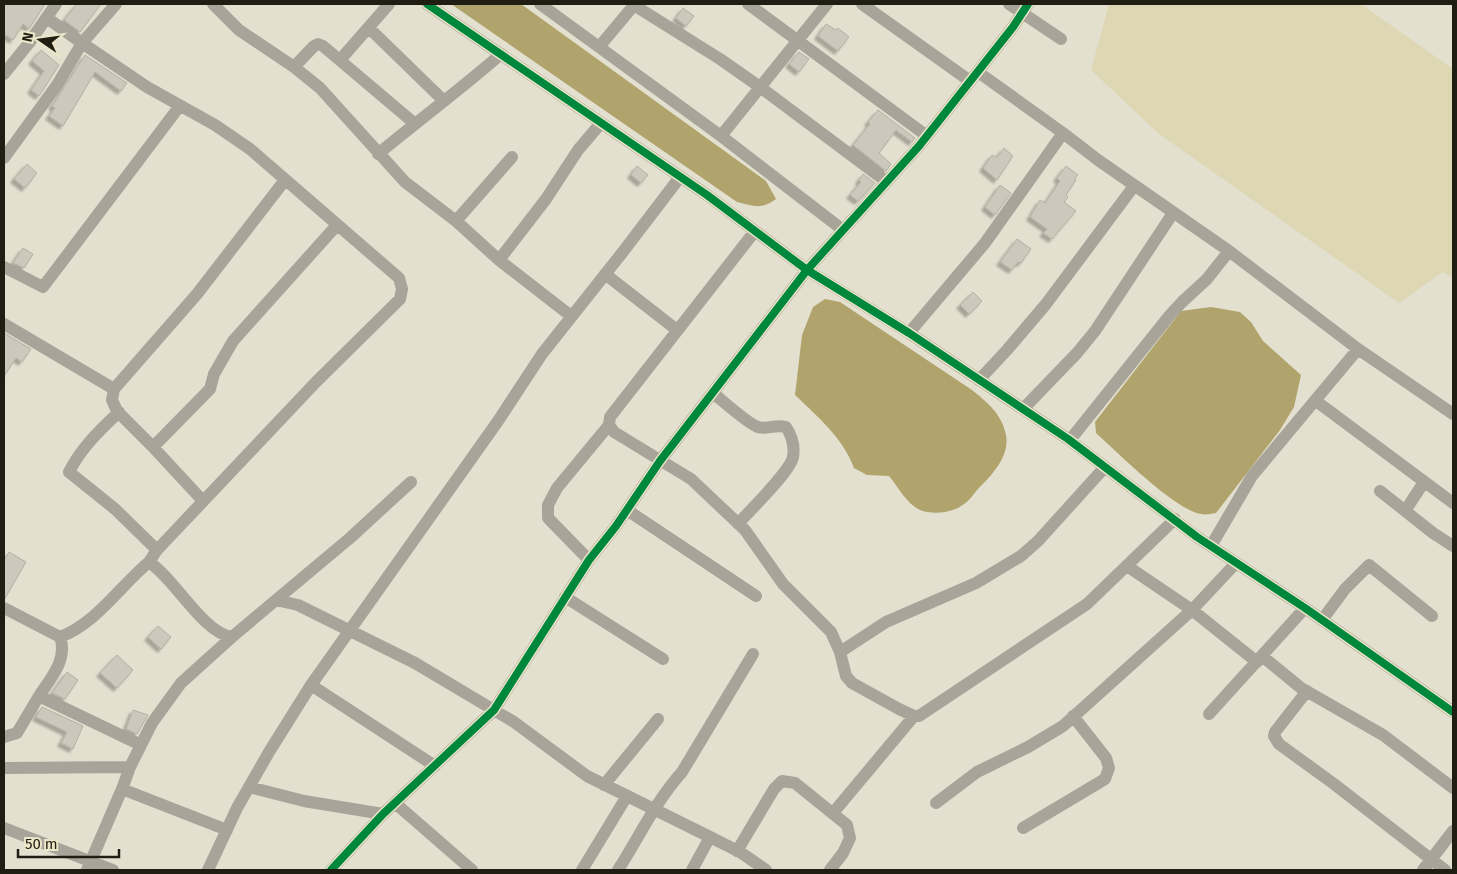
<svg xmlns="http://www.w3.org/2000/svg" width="1457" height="874" font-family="'Fira Sans',sans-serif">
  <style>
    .green { fill: #ded7b4 }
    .water { fill: #b0a46c }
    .building { fill: #ccc8bc; stroke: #b3b0a3; filter: url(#shadow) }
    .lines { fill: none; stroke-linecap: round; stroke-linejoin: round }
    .minor { stroke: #a8a499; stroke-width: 12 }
    .cycleway-casing { stroke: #ece6c8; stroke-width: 11 }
    .cycleway { stroke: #00873e; stroke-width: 8 }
  </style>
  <defs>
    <filter id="shadow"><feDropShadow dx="-3.5" dy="3.5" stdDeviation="1" flood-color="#0004"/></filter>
  </defs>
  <rect width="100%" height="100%" fill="#e4e0d0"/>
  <!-- green -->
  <path class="green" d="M1109,4H1361L1453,69V279L1443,272L1399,303L1159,134L1091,70Z"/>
  <!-- water -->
  <path class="water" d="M451,4H521L766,181L776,199C761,210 754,206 737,202Z
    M825,299L840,302L972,390C987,402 1002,414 1006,435C1010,457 991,476 977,490C973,495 969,501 964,504C953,513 933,515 920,510C907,504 898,487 889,476L867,475L854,468C843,438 818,417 795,395L802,335L813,307Z
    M1211,307L1240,312L1251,322L1263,341L1301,375L1294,407L1280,430L1216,513C1211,514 1205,515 1201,514C1175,510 1117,452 1096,433L1095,422L1181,311Z"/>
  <!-- building -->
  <path class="building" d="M4,4H45L29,29L23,24L13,40L4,34Z
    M77,4H101L80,32L64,20Z
    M683,8L694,16L686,26L676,18Z
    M826,24L836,30L838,28L849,37L838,51L818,36Z
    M41,50L59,65L39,96L31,90L44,71L32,61Z
    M799,52L809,59L799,72L789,64Z
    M85,55L127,83L121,91L95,72L63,126L49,116L55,108L52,106Z
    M878,110L915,138L912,142L896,130L879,153L891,164L886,171L853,145L870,124L868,122Z
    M1004,148L1013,156L997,180L983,168L992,155L997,157Z
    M27,164L37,173L25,188L14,179Z
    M637,166L648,175L641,183L631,175Z
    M1066,166L1078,175L1075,178L1076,180L1066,195L1068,197L1064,202L1076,211L1052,239L1043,233L1047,229L1030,217L1040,200L1045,203L1060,181L1057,178Z
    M863,174L875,183L858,201L850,195L861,182L859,181Z
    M1000,185L1011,193L995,215L985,207Z
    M1017,239L1031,249L1021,263L1018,262L1012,270L1000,262Z
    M23,248L33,254L24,268L13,263Z
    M973,292L982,301L969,314L960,305Z
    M4,333L31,349L22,362L16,358L4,376Z
    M9,552L26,562L4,600V560Z
    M158,626L171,637L161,649L148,637Z
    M117,655L133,670L117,688L100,673Z
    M67,672L78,680L65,699L52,693Z
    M42,707L83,726L73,749L61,743L67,732L36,717Z
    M133,710L148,715L137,734L126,729Z"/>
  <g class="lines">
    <!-- minor -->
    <path class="minor" d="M213,4L239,30L294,67L320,88L405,182L456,221L499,260L571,316
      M540,4L721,136L843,230
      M632,4L720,59L760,87L887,182
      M748,4L927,136
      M862,4L970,81
      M1009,4L1061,39
      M1028,4L1013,27L919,146L807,270L909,333L1068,439L1197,537L1305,608L1453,712
      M47,18L82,43L116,4
      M369,28L444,101
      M599,47L635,4
      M340,60L389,4
      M294,67L314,46L318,44L323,46L414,123
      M978,72L1063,133L1098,160L1229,251L1358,349L1453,414
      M4,74L29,43L56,4
      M721,136L827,4
      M378,154C419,120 461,89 501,54
      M4,158L57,85L82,43L147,87L215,125L250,149L399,278L402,289L400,299L316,382L157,550L149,562
      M456,221L512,157
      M755,231L610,417L609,425L614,432L691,479L745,530L783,584L831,632L840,652L846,676L852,683L899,709L914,716H919L1087,604L1175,519
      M499,260L546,199L578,150L601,123
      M4,267L43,287L179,107
      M605,274L677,330
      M4,324L114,389
      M909,333L985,243L1063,133
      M979,380L1007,350L1046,304L1134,186
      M713,393C723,401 747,423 758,427C767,430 774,424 786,427C792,436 795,445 793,457C790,472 750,510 738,524
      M1316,401L1453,503
      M1023,409L1077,353L1095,331L1173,213
      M119,412C99,431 81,448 69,472L115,509L157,550
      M1070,440L1170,315L1182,302L1207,279L1229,251
      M153,447L117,411L112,400L114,389L197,294L285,180
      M1380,491L1433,533L1453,546
      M203,501L153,447L210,389L214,374L233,341L337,225
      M627,510L756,596
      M1405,511L1424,482
      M1211,546L1252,476L1358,349
      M589,560L548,518V505L557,488L609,425
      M1127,566L1192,610L1257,662
      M565,597L663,659
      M276,600L350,538L411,482
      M4,608L60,637C97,623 120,586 149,562C175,579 203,633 232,637L276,600L298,605L415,663L514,722L587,776L710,837L740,852L766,870
      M1322,620L1345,589L1369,565L1432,616
      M840,652L886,622L976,583L1021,556L1038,541L1105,467
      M1262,656L1301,688L1383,735L1453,788
      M311,685L435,766
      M1307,691L1275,732L1274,736L1279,744L1334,784L1445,870
      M39,696C51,678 68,659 60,637
      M1209,714L1305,608
      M4,737L17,733L39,696L141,745
      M4,768L130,767
      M604,785L658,719
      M249,787L304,801L383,814
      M122,789L227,830
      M395,803L472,870
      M936,803L977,772L1028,747L1063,726L1192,610L1236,563
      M833,813L914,716
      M4,828L113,870
      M1023,828L1105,779L1109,768L1106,758L1073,716
      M737,851L774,789L782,781L795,783L847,825L850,838L843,853L830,870
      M87,870L122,789L130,767L152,723L181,683L232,637
      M208,870L237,808L269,752L311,685L498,421L542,354L622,253L680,177
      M331,870L383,814L494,710L589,560L616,526L660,461L807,270L707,195L427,4
      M582,870L627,796
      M618,870C639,837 656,801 682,772L753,654
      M692,870L710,837
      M1423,870L1453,831"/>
    <!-- cycleway casing -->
    <g class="cycleway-casing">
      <path id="cycleway" d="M1028,4L1013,27L919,146L807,270L909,333L1068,439L1197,537L1305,608L1453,712
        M331,870L383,814L494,710L589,560L616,526L660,461L807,270L707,195L427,4"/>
    </g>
    <!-- cycleway -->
    <use href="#cycleway" class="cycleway"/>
  </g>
  <!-- border -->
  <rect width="1457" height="874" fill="none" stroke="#201d13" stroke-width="10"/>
  <!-- north arrow -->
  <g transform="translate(40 40) rotate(283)" stroke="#ece6c8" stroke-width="4" paint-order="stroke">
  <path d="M0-4L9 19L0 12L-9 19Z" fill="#201d13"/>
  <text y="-8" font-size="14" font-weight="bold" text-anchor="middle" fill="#201d13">N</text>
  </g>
  <!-- scale -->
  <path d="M18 849v8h101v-8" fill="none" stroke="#201d13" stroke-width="2.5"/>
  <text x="25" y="849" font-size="15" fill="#201d13" stroke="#ece6c8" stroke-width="4" paint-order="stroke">50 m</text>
</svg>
